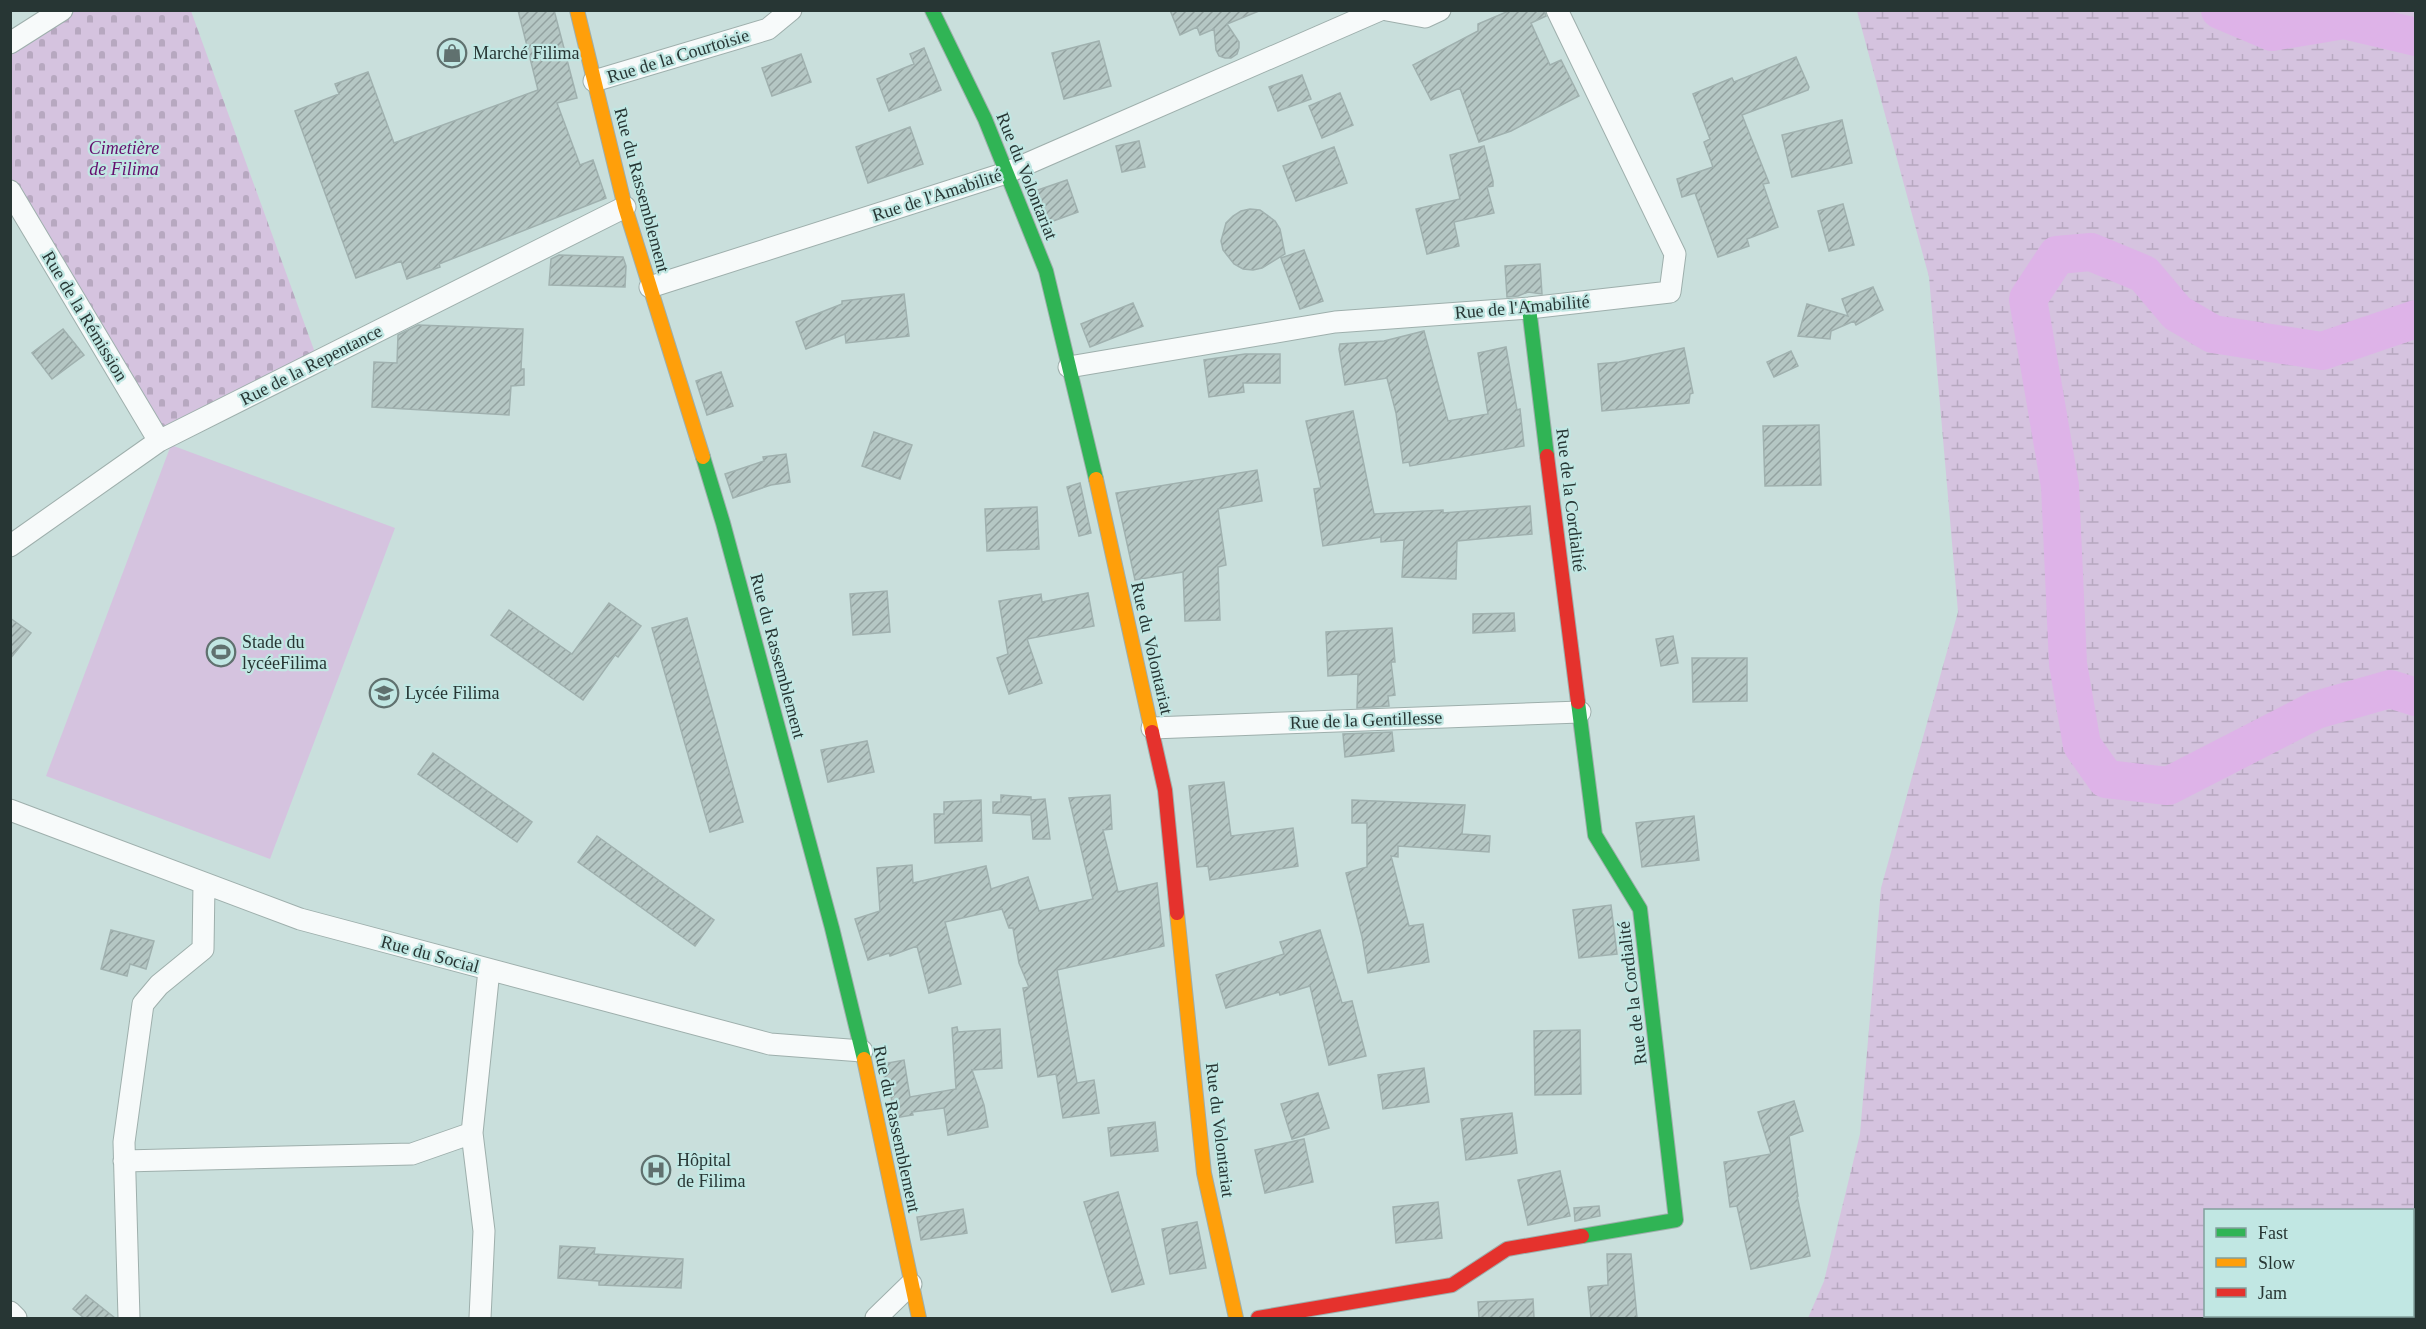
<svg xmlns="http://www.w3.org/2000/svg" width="2426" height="1329" font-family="'Times New Roman',serif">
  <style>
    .wetland { fill: url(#wetland-marsh); fill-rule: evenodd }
    .cemetery { fill: url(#cemetery-stones) }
    .garden { fill: #d5c3df }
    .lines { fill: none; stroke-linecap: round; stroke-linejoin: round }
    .river { stroke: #deb3e8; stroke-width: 38 }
    .building { fill: url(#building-hatch); stroke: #a0b1af; stroke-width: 1.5 }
    .street-casing { stroke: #9eafac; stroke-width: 23 }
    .fast-casing { stroke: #9eafac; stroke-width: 16 }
    .slow-casing { stroke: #9eafac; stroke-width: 16 }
    .jam-casing { stroke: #9eafac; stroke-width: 16 }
    .street { stroke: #f7fafa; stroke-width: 21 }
    .fast { stroke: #30b455; stroke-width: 14 }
    .slow { stroke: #ff9f0a; stroke-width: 14 }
    .jam { stroke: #e5322d; stroke-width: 14 }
    .labels { text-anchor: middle; stroke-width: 4.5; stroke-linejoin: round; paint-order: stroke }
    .poi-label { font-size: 18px; fill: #273634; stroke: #c1e7e3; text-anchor: start }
    .street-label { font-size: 18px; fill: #273634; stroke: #c1e7e3 }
    .park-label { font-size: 18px; font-style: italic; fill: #650f6e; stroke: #c1e7e3 }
  </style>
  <defs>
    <pattern id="wetland-marsh" width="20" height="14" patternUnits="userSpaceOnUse" patternTransform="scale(1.5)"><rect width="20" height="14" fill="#d5c3df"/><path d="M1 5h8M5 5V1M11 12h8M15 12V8" fill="none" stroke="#b7a8c0"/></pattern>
    <pattern id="cemetery-stones" width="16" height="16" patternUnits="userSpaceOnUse" patternTransform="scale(1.5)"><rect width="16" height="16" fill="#d5c3df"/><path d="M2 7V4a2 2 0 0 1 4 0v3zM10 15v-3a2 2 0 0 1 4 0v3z" fill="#b7a8c0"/></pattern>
    <pattern id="building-hatch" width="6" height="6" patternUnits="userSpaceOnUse" patternTransform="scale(1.5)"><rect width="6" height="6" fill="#b5c7c4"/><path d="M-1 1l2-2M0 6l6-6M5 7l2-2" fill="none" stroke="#93a2a0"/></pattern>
  </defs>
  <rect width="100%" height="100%" fill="#c9dfdc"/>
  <!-- wetland -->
  <path class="wetland" d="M1857,11H2415V1318H1808L1824,1281L1860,1134L1881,888L1958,612L1929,277ZM2206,1210H2412V1316H2206Z"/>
  <!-- cemetery -->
  <path class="cemetery" d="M60,11H191L318,361L159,441L11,191L10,43Z"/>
  <!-- garden -->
  <path class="garden" d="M171,445L395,528L270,859L46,776Z"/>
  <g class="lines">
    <!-- river -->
    <path class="river" d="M2220,10L2272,32L2344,20L2416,37
      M2416,319L2322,351L2213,334L2177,313L2144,274L2091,252L2057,255L2028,299L2060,486L2068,664L2082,745L2106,779L2168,786L2316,710L2390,689L2416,697"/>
  </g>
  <!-- building -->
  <path class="building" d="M518,10H554L577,98L557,103L580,165L593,160L606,198L439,264L440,267L407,279L401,261L356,278L295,111L339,94L335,84L368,72L394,143L538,90Z
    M1170,10H1259V11L1227,24L1239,42V48L1237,54L1231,58H1225L1219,56L1216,50L1214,29L1200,35L1197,27L1180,35Z
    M1511,10H1544L1546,16L1531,23L1550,65L1561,60L1579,96L1511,131L1479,142L1460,88L1431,100L1413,65L1478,31V24Z
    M1099,41L1111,86L1064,99L1052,53Z
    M924,48L941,90L889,111L877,79L914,64L910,54Z
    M801,54L811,82L772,96L762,68Z
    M1796,57L1809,87L1808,90L1742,115L1769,183L1763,184L1778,227L1747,239L1749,246L1718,257L1695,193L1682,197L1677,179L1713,167L1704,142L1710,139L1693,94L1732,78L1734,82Z
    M1302,75L1311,99L1278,111L1269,87Z
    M1340,93L1353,125L1322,138L1309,106Z
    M1842,120L1852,163L1792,177L1782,135Z
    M910,127L923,164L868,183L856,147Z
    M1139,141L1145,167L1122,172L1116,146Z
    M1484,146L1493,181V186L1487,187L1494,213L1454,222L1459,246L1427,254L1416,209L1460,199L1450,155Z
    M1334,147L1347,183L1296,201L1283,166Z
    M1067,180L1078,212L1045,224L1032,192Z
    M1843,204L1854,245L1829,251L1818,211Z
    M1250,209L1260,210L1275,221L1280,229L1285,254L1262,268L1253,270L1243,269L1234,264L1223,250L1221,241L1226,223L1233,216L1241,211Z
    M1304,250L1323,301L1300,309L1281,258Z
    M559,255L623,257L626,266L625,287L549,285L551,259Z
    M1540,264L1542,294L1528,292L1518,296L1507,297L1505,266Z
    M1873,287L1883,310L1856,325L1854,321L1831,331L1830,339L1798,336L1807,304L1848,316L1842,299Z
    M904,294L909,336L846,343L845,334L806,349L796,322L842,304V301Z
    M1133,303L1143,326L1090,347L1081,324Z
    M418,325L523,329L521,369H524V385L511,386L509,415L372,407L374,362L397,363L398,335Z
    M63,329L84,355L52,379L32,353Z
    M1424,331L1448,421L1488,414L1478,353L1506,347L1517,410L1520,409L1524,446L1410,466L1409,462L1403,463L1396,413L1387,378L1345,385L1339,349L1340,344L1384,341Z
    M1684,348L1693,393L1690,394L1689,403L1602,411L1598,364L1619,362Z
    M1791,351L1798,366L1774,377L1767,362Z
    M1245,354H1280V383H1243L1244,392L1209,397L1204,360Z
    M721,372L733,406L707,415L696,381Z
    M1353,411L1374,514L1443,510V513L1530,506L1532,534L1457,541L1456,579L1402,577L1404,540L1381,542V537L1323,546L1314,489L1321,488L1306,421Z
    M1819,425L1821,485L1765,486L1763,426Z
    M874,432L912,445L900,479L862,466Z
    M786,454L790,482L771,485L733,498L725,474L764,461L763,457Z
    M1257,470L1262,501L1218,509L1226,565L1218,567L1220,620L1185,621L1183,572L1135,580L1116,493Z
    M1080,483L1091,533L1079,536L1067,487Z
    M1037,507L1039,549L987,551L985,509Z
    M887,591L890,632L853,635L850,594Z
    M1088,593L1094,626L1027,639L1042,683L1009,694L997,658L1008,654L999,601L1041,594L1042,602Z
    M609,603L641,626L618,657L615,655L583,700L491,635L509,610L572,654Z
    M1514,613L1515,631L1473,633V614Z
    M10,618L31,633L10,659Z
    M687,618L743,822L710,832L652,628Z
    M1392,628L1395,662H1391L1395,695L1388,696L1389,706L1357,708L1358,674L1328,676L1326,632Z
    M1673,636L1678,663L1661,666L1656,639Z
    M1692,658H1747V701L1693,702Z
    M1392,732L1394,751L1345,757L1343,734Z
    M867,741L874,772L828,782L821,750Z
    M433,753L532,822L517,842L418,774Z
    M1224,782L1231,836L1293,828L1298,866L1210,880L1208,866L1197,867L1189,786Z
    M1001,795L1031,797V800L1045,799L1050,839H1033L1031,815L993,813V802H1001Z
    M1110,795L1112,829L1103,830L1118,892L1157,883L1164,946L1057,970L1077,1083L1094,1080L1099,1113L1063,1118L1056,1074L1038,1077L1023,988L1029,987L1019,963L1013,928H1009L1002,909L945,922L961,984L929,993L917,946L890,956L889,953L868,960L855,919L880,911L877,868L912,865L913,883L986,866L991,889L1028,877L1039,911L1093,899L1069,798Z
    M981,800L982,841L935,843L934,814H944V802Z
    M1352,800L1465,805L1462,834L1490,836L1489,852L1398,846V857L1391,856L1409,926L1423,924L1429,962L1368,973L1362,937L1346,873L1367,867V823H1352Z
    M1694,816L1699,860L1642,867L1636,823Z
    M597,836L714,920L695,946L578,862Z
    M1611,905L1617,954L1579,958L1573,910Z
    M111,930L154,941L146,969L130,964L127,976L101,969Z
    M1320,930L1342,1003L1352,1001L1366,1056L1329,1065L1310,986L1280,995L1279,992L1226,1008L1216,975L1284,954L1280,942Z
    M957,1027L958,1032L1000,1029L1002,1068L972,1070L984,1105L988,1127L948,1135L944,1108L912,1112L913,1115L895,1118L890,1091H887L882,1064L904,1060L910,1097L956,1089L952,1028Z
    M1580,1030L1581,1094L1535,1095L1534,1031Z
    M1424,1068L1429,1102L1383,1109L1378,1075Z
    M1318,1093L1329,1128L1292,1139L1281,1104Z
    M1794,1101L1803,1131L1789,1136L1798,1196H1797L1810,1256L1751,1269L1737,1206L1730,1207L1724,1162L1771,1154L1758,1112Z
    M1512,1113L1517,1153L1466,1160L1461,1119Z
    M1155,1122L1158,1151L1111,1156L1108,1128Z
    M1304,1139L1313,1182L1265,1193L1255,1150Z
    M1560,1171L1570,1216L1528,1225L1518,1180Z
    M1118,1192L1144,1284L1112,1292L1084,1202Z
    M1438,1202L1442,1238L1396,1243L1393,1207Z
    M1599,1206L1600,1216L1575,1221L1574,1208Z
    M963,1209L967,1233L921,1240L917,1217Z
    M1197,1222L1206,1268L1170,1274L1162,1229Z
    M560,1246L595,1248L594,1254L683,1259L681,1288L599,1285V1281L558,1278Z
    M1607,1254H1631L1637,1318H1591L1588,1287L1608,1285Z
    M86,1295L115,1318H84L73,1309Z
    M1533,1299L1534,1318H1479L1478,1302Z"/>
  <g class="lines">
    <!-- street casing -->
    <g class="street-casing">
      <path id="street" d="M1387,10L1425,17L1440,10
        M10,43L62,10
        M594,81L768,29L791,10
        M10,191L159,441
        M650,287L1006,173L1380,10
        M1069,367L1335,322L1529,308L1670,292L1675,254L1557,10
        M10,546L159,441L625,207
        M1152,728L1580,712
        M10,810L300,919L770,1044L862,1051
        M472,1133L484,1231L480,1318
        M124,1161L412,1154L472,1133L489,970
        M10,1312L16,1318
        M129,1318L124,1142L143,1004L159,985L203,949L204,884
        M876,1318L911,1284"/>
    </g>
    <!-- fast casing -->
    <g class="fast-casing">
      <path id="fast" d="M932,10L985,119L1046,271L1096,479
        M1529,308L1547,456
        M703,457L723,523L832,928L864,1059
        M1578,702L1595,835L1640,909L1676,1220L1582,1236"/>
    </g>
    <!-- slow casing -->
    <g class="slow-casing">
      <path id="slow" d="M577,10L625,207L703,457
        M1096,479L1152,732
        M1177,913L1204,1173L1236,1318
        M864,1059L919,1318"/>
    </g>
    <!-- jam casing -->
    <g class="jam-casing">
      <path id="jam" d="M1547,456L1578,702
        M1152,732L1165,790L1177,913
        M1258,1318L1452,1285L1507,1249L1582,1236"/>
    </g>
    <!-- street -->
    <use href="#street" class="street"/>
    <!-- fast -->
    <use href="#fast" class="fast"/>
    <!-- slow -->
    <use href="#slow" class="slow"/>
    <!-- jam -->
    <use href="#jam" class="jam"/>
  </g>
  <!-- icons -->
  <defs>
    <g id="shop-ring" transform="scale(1.5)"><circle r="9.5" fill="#c1e7e3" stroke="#60716f" stroke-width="1.5"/><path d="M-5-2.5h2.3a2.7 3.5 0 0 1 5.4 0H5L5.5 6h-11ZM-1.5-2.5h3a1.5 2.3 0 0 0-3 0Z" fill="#60716f"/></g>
    <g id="stadium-ring" transform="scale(1.5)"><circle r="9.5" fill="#c1e7e3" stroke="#60716f" stroke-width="1.5"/><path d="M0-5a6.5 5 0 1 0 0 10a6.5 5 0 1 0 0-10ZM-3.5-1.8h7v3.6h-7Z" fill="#60716f"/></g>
    <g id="school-ring" transform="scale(1.5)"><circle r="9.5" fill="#c1e7e3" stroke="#60716f" stroke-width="1.5"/><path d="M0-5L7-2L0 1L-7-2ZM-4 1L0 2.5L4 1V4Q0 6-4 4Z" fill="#60716f"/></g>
    <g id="hospital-ring" transform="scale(1.5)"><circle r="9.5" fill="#c1e7e3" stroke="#60716f" stroke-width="1.5"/><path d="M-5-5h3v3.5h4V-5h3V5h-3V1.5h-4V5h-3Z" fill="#60716f"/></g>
  </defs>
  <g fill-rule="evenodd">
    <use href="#shop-ring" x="452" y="53"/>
    <use href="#stadium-ring" x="221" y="652"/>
    <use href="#school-ring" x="384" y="693"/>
    <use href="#hospital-ring" x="656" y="1170"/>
  </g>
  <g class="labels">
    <!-- poi labels -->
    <g class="poi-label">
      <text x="473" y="59">Marché Filima</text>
      <text x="242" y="648">Stade du<tspan x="242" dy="21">lycéeFilima</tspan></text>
      <text x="405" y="699">Lycée Filima</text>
      <text x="677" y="1166">Hôpital<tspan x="677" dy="21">de Filima</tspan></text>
    </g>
    <!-- street labels -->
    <g class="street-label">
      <text transform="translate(678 56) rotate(-17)" y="6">Rue de la Courtoisie</text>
      <text transform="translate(1027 176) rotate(68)" y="6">Rue du Volontariat</text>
      <text transform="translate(642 190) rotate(75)" y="6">Rue du Rassemblement</text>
      <text transform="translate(937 195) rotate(-18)" y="6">Rue de l'Amabilité</text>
      <text transform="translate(1522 307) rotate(-5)" y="6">Rue de l'Amabilité</text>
      <text transform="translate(85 316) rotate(59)" y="6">Rue de la Rémission</text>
      <text transform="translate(311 365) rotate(-27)" y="6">Rue de la Repentance</text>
      <text transform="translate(1571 500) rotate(83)" y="6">Rue de la Cordialité</text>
      <text transform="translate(1152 648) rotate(77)" y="6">Rue du Volontariat</text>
      <text transform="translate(778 656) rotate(75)" y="6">Rue du Rassemblement</text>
      <text transform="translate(1366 720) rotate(-2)" y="6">Rue de la Gentillesse</text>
      <text transform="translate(430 954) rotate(15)" y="6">Rue du Social</text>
      <text transform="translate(1632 993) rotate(-97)" y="6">Rue de la Cordialité</text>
      <text transform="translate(897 1129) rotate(78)" y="6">Rue du Rassemblement</text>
      <text transform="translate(1220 1130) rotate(83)" y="6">Rue du Volontariat</text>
    </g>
    <!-- park labels -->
    <g class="park-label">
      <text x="124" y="154">Cimetière<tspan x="124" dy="21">de Filima</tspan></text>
    </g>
  </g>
  <!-- border -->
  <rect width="2426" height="1329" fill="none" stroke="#273634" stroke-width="24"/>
  <!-- legend -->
  <rect x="2204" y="1209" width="210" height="108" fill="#c1e7e3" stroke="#83a09d" stroke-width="1.5"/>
  <rect x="2216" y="1228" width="30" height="9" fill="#30b455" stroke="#83a09d" stroke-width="1.5"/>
  <text x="2258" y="1239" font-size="18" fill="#273634">Fast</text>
  <rect x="2216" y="1258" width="30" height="9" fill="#ff9f0a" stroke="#83a09d" stroke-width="1.5"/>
  <text x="2258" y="1269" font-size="18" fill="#273634">Slow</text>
  <rect x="2216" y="1288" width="30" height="9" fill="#e5322d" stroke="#83a09d" stroke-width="1.5"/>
  <text x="2258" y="1299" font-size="18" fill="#273634">Jam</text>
</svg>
